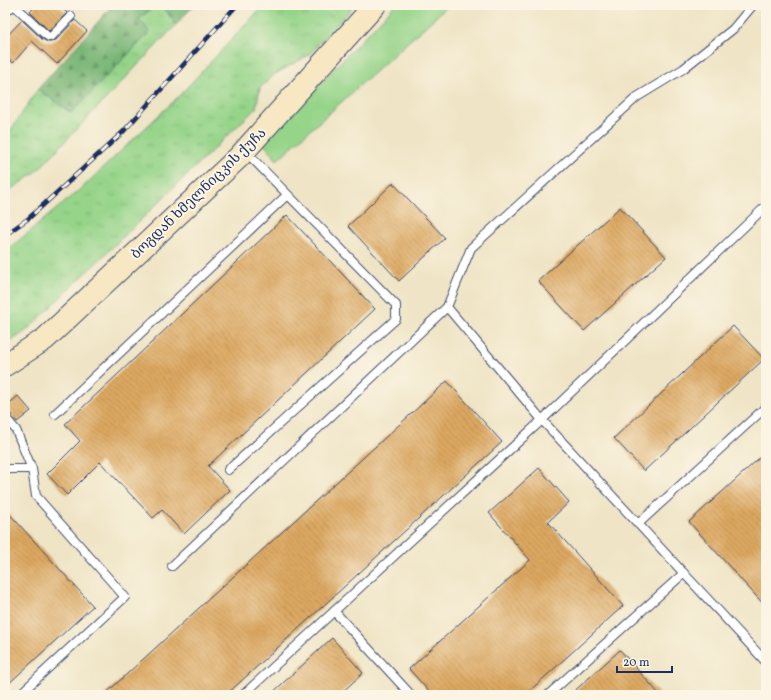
<svg xmlns="http://www.w3.org/2000/svg" width="771" height="700" font-family="Vollkorn,'Noto Serif Georgian',serif">
  <style>
    .grass { fill: url(#grass-tufts); stroke: #588274 }
    .forest { fill: url(#forest-firs); stroke: #4a726a }
    .garden { fill: #95d489; stroke: #588274 }
    .building { fill: url(#building-back-hatch) }
    .lines { fill: none; stroke-linecap: round; stroke-linejoin: round }
    .service-casing { stroke: #3b4a6d; stroke-width: 10 }
    .minor-casing { stroke: #3b4a6d; stroke-width: 18 }
    .secondary-casing { stroke: #3b4a6d; stroke-width: 24 }
    .service { stroke: #fff; stroke-width: 8 }
    .minor { stroke: #fff; stroke-width: 16 }
    .secondary { stroke: #f7e8c3; stroke-width: 22 }
    .rail-casing { stroke: #1b2f5e; stroke-width: 4.5 }
    .rail { stroke: #fcf5e5; stroke-width: 3; stroke-dasharray: 9; stroke-linecap: butt }
    .labels { text-anchor: middle; stroke-width: 4; stroke-linejoin: round; paint-order: stroke }
    .street-label { font-size: 14px; fill: #1b2f5e; stroke: #fcf5e5 }
  </style>
  <defs>
    <pattern id="grass-tufts" width="24" height="20" patternUnits="userSpaceOnUse"><rect width="24" height="20" fill="#95d489"/><path d="M3 7l-1-3M5 7V3M7 7l1-3M15 17l-1-3M17 17v-4M19 17l1-3" fill="none" stroke="#80b679"/></pattern>
    <pattern id="forest-firs" width="22" height="20" patternUnits="userSpaceOnUse"><rect width="22" height="20" fill="#78b675"/><path d="M5 1l3.5 6h-7zM16 11l3.5 6h-7z" fill="#629463"/></pattern>
    <pattern id="building-back-hatch" width="6" height="6" patternUnits="userSpaceOnUse"><rect width="6" height="6" fill="#dda861"/><path d="M-1 5l2 2M0 0l6 6M5-1l2 2" fill="none" stroke="#b28953"/></pattern>
  </defs>
  <rect width="100%" height="100%" fill="#fcf5e5"/>
  <filter id="ink" filterUnits="userSpaceOnUse"><feTurbulence type="fractalNoise" baseFrequency=".025" numOctaves="2"/><feDisplacementMap in="SourceGraphic" scale="8" xChannelSelector="R" yChannelSelector="G"/><feConvolveMatrix kernelMatrix="1 2 1 2 8 2 1 2 1" color-interpolation-filters="sRGB"/></filter>
  <filter id="wash" filterUnits="userSpaceOnUse"><feTurbulence type="fractalNoise" baseFrequency=".012" numOctaves="4" result="noise"/><feDisplacementMap in="SourceGraphic" scale="16" xChannelSelector="R" yChannelSelector="G"/><feGaussianBlur stdDeviation="0.9" result="paint"/><feColorMatrix in="noise" values="0 0 0 0 0 0 0 0 0 0 0 0 0 0 0 0 0 1.4 0 .05"/><feComposite in="paint" operator="in"/></filter>
  <g filter="url(#wash)">
    <rect width="100%" height="100%" fill="#efe4c5"/>
    <!-- grass -->
    <path class="grass" d="M264,5H355L309,55L275,74L260,88L256,108L27,330L5,346V250L17,242L84,186L177,98Z
      M152,8L165,9L176,25L37,171L5,194V139L38,89L71,113L149,32L139,19Z"/>
    <!-- forest -->
    <path class="forest" d="M113,5H122L130,11L136,5H194L176,25L165,9L151,8L139,19L150,32L71,113L38,89Z"/>
    <!-- garden -->
    <path class="garden" d="M395,5H449L277,160L263,143Z"/>
    <g id="blocks">
      <!-- building -->
      <path class="building" d="M36,5H58L67,13L49,31L30,12Z
        M22,20L42,39L48,42H51L56,40L75,20L87,31L57,64L32,41L13,63L5,55V38Z
        M393,183L445,238L399,281L348,226Z
        M620,207L666,257L584,331L538,281Z
        M287,215L375,309L208,466L230,490L184,534L162,510L153,518L100,462L67,495L47,474L80,441L65,424Z
        M733,326L764,359L644,471L614,438Z
        M447,381L502,442L226,695H104Z
        M18,396L31,411L17,422L5,407Z
        M766,452V607L689,522Z
        M539,468L569,502L548,522L623,606L525,695H432L409,669L530,560L489,513Z
        M5,509L93,606L5,687Z
        M332,638L363,673L339,695H270Z
        M620,650L660,695H570Z"/>
    </g>
  </g>
  <g filter="url(#ink)">
    <use href="#blocks" fill-opacity="0" stroke="#3b4a6d" stroke-width="1"/>
    <g class="lines">
      <!-- service casing -->
      <g class="service-casing">
        <path id="service" d="M14,5L46,35L49,37L52,36L71,16
          M753,5L733,29L683,69L637,97L471,248L447,307L542,420L766,662
          M55,414L287,195
          M5,417L16,430L32,469L36,496L125,597L19,695
          M5,469H32
          M228,470L396,319V305L245,151
          M638,524L766,407
          M172,566L447,307
          M334,611L411,695
          M243,695L542,420L766,206
          M548,695L684,573"/>
      </g>
      <!-- minor casing -->
      <g class="minor-casing">
        <path id="minor" d="M5,6L8,5"/>
      </g>
      <!-- secondary casing -->
      <g class="secondary-casing">
        <path id="secondary" d="M5,365L45,339L239,157L375,5"/>
      </g>
      <!-- service -->
      <use href="#service" class="service"/>
      <!-- minor -->
      <use href="#minor" class="minor"/>
      <!-- secondary -->
      <use href="#secondary" class="secondary"/>
      <!-- rail casing -->
      <g class="rail-casing">
        <path id="rail" d="M5,235L29,218L123,132L237,5"/>
      </g>
      <!-- rail -->
      <use href="#rail" class="rail"/>
    </g>
  </g>
  <g class="labels">
    <!-- street labels -->
    <g class="street-label">
      <text transform="translate(198 193) rotate(-44)" y="5">ბოგდან ხმელნიცკის ქუჩა</text>
    </g>
  </g>
  <!-- margin -->
  <rect width="771" height="700" fill="none" stroke="#fcf5e5" stroke-width="20"/>
  <!-- scale -->
  <path d="M617 666v6h55v-6" fill="none" stroke="#1b2f5e" stroke-width="2"/>
  <text x="623" y="666" font-size="12" fill="#1b2f5e" stroke="#fcf5e5" stroke-width="3" paint-order="stroke">20 m</text>
</svg>
